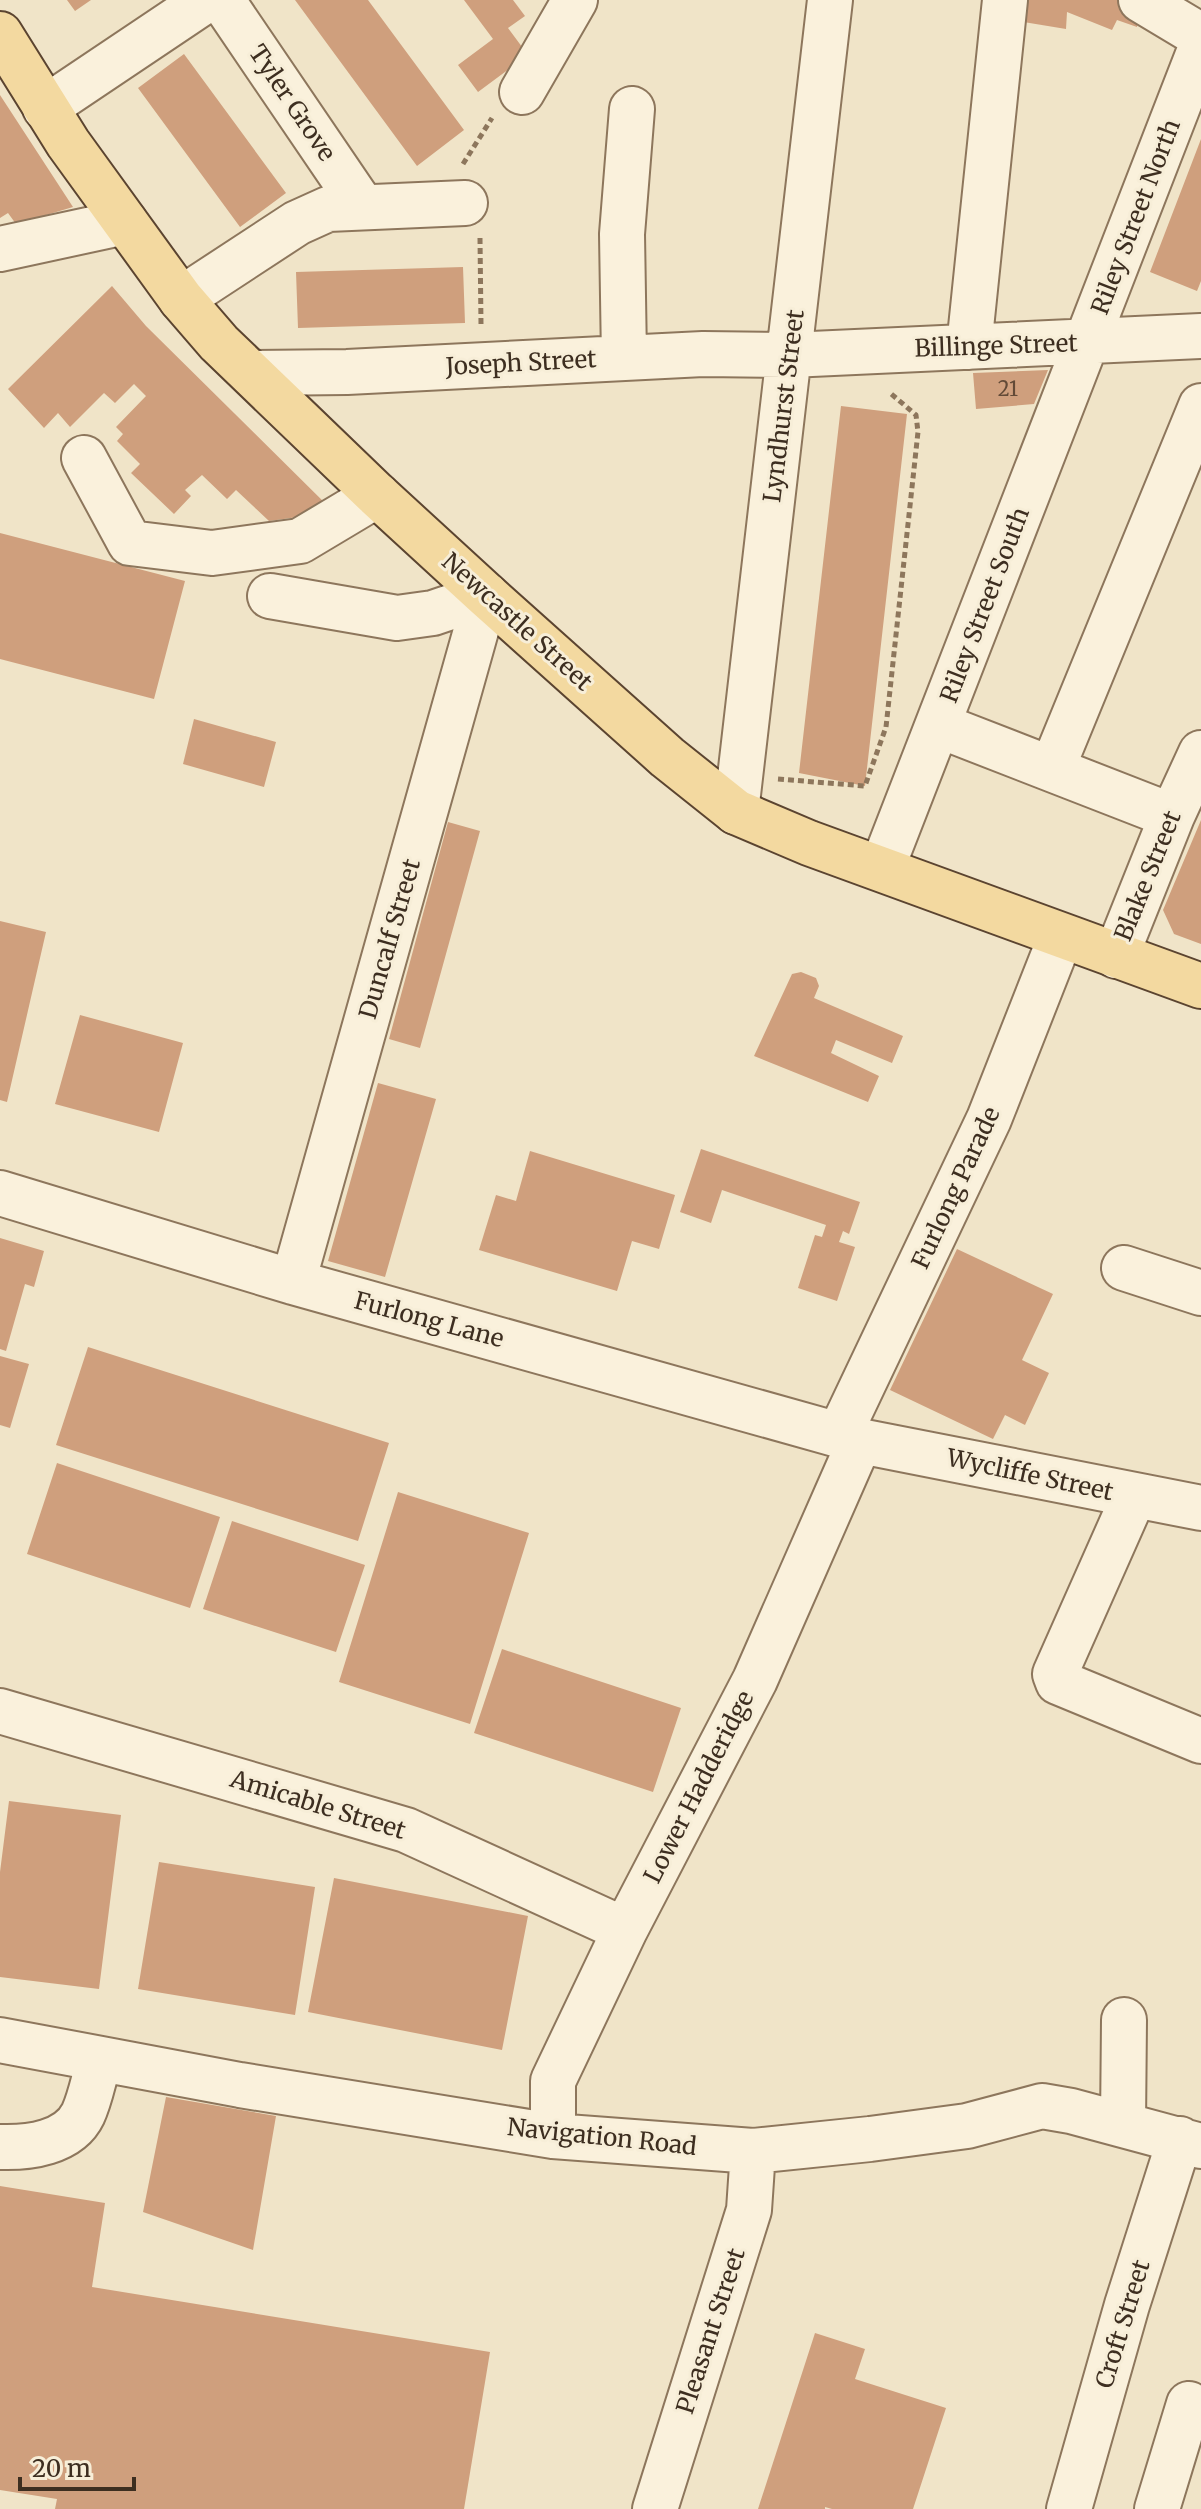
<svg xmlns="http://www.w3.org/2000/svg" width="1201" height="2509" font-family="Merriweather,serif">
  <style>
    .building { fill: #cf9f7d }
    .lines { fill: none; stroke-linecap: round; stroke-linejoin: round }
    .minor-casing { stroke: #8d765c; stroke-width: 48 }
    .major-casing { stroke: #5b4430; stroke-width: 48 }
    .path { stroke: #8d765c; stroke-width: 5; stroke-dasharray: 6 4; stroke-linecap: butt }
    .minor { stroke: #faf1dc; stroke-width: 44 }
    .major { stroke: #f3d9a0; stroke-width: 44 }
    .labels { text-anchor: middle; stroke-width: 6; stroke-linejoin: round; paint-order: stroke }
    .number-label { font-size: 20px; fill: #624a37 }
    .street-label { font-size: 24px; fill: #3d2e20; stroke: #f7eed8 }
  </style>
  <rect width="100%" height="100%" fill="#f0e4c8"/>
  <!-- building -->
  <path class="building" d="M67,0H91L75,11Z
    M295,0H368L464,130L417,166Z
    M464,0H513L525,16L508,28L528,55L478,92L458,65L493,39Z
    M1015,0H1121L1140,11L1137,27L1117,20L1112,30L1067,12L1066,29L1012,20Z
    M184,54L286,193L240,227L138,88Z
    M0,95L73,207L16,224L8,213L0,218Z
    M1201,139V281L1197,291L1150,272Z
    M463,267L465,323L298,328L296,272Z
    M112,286L146,326L334,512L269,521L236,490L227,499L202,475L185,490L191,496L174,514L131,473L140,464L117,441L123,434L116,427L146,396L134,384L115,403L104,393L70,427L58,413L44,428L8,389Z
    M1048,370L1034,404L976,409L973,373Z
    M841,406L907,414L865,786L799,773Z
    M0,533L185,581L154,699L0,659Z
    M194,719L276,742L264,787L183,764Z
    M1201,820V944L1174,934L1163,910Z
    M448,822L480,831L420,1048L389,1039Z
    M0,921L46,932L7,1102L0,1100Z
    M801,972L816,978L819,986L814,998L903,1036L892,1063L836,1040L831,1053L879,1076L868,1102L754,1056L792,974Z
    M80,1015L183,1043L159,1132L55,1104Z
    M378,1083L436,1099L385,1277L328,1261Z
    M701,1149L860,1202L849,1234L843,1231L839,1242L855,1247L837,1301L798,1288L815,1235L822,1237L826,1225L722,1190L711,1223L680,1212Z
    M530,1151L675,1195L659,1249L632,1241L617,1291L479,1250L496,1195L516,1201Z
    M0,1238L44,1251L34,1287L25,1284L6,1351L0,1349Z
    M957,1249L1053,1294L1022,1360L1049,1373L1025,1425L1005,1415L993,1439L890,1390Z
    M88,1347L389,1443L358,1541L56,1445Z
    M0,1356L29,1364L10,1428L0,1425Z
    M57,1463L220,1517L190,1608L27,1554Z
    M398,1492L529,1533L470,1724L339,1682Z
    M232,1521L365,1565L336,1652L203,1609Z
    M502,1649L681,1708L653,1792L474,1733Z
    M9,1801L121,1815L99,1989L0,1977V1872Z
    M159,1862L315,1887L295,2015L138,1989Z
    M334,1878L528,1916L502,2050L308,2012Z
    M166,2097L276,2116L253,2250L143,2212Z
    M0,2186L105,2203L92,2287L490,2352L464,2509H55L57,2499L0,2490Z
    M815,2333L865,2349L855,2379L946,2408L913,2509H832L825,2507V2509H758Z"/>
  <g class="lines">
    <!-- minor casing -->
    <g class="minor-casing">
      <path id="minor" d="M222,0L362,206
        M1141,0L1201,36
        M522,92L575,0
        M45,108L206,0
        M0,249L125,222
        M181,299L297,223L328,209L465,203
        M969,347L1005,0
        M624,358L622,234L632,109
        M251,373L347,372L703,354L790,355L1201,336
        M84,458L130,543L212,553L300,541L377,495
        M270,596L397,618L433,613L486,595
        M938,725L1172,816
        M1052,769L1201,406
        M736,812L830,0
        M882,868L1201,47
        M1116,956L1172,816L1201,753
        M0,1193L293,1282L860,1441L1201,1508
        M1124,1268L1201,1293
        M293,1282L486,595
        M839,1435L989,1119L1061,936
        M1134,1496L1055,1674L1058,1682L1201,1741
        M0,1711L406,1830L625,1930
        M0,2040L240,2085L553,2136L753,2151L870,2139L967,2126L1042,2106L1071,2111L1201,2146
        M1123,2124L1124,2020
        M553,2136V2081L625,1930L755,1680L860,1441
        M0,2147C29,2148 69,2143 83,2114C91,2097 94,2076 100,2059
        M655,2509L749,2210L753,2151
        M1069,2509L1127,2305L1180,2139
        M1157,2509L1189,2404"/>
    </g>
    <!-- major casing -->
    <g class="major-casing">
      <path id="major" d="M0,34L68,143L181,299L219,343L377,495L486,595L667,757L736,812L809,843L1201,986"/>
    </g>
    <!-- path -->
    <path class="path" d="M463,164L492,118
      M480,238L481,324
      M778,779L865,786L886,727L918,432L916,415L889,392"/>
    <!-- minor -->
    <use href="#minor" class="minor"/>
    <!-- major -->
    <use href="#major" class="major"/>
  </g>
  <g class="labels">
    <!-- number labels -->
    <g class="number-label">
      <text x="1008" y="396">21</text>
    </g>
    <!-- street labels -->
    <g class="street-label">
      <text transform="translate(292 103) rotate(56)" y="8">Tyler Grove</text>
      <text transform="translate(1136 217) rotate(-69)" y="8">Riley Street North</text>
      <text transform="translate(996 346) rotate(-2)" y="8">Billinge Street</text>
      <text transform="translate(521 363) rotate(-3)" y="8">Joseph Street</text>
      <text transform="translate(784 406) rotate(-83)" y="8">Lyndhurst Street</text>
      <text transform="translate(985 605) rotate(-69)" y="8">Riley Street South</text>
      <text transform="translate(517 622) rotate(42)" y="8">Newcastle Street</text>
      <text transform="translate(1148 876) rotate(-68)" y="8">Blake Street</text>
      <text transform="translate(390 939) rotate(-74)" y="8">Duncalf Street</text>
      <text transform="translate(956 1188) rotate(-65)" y="8">Furlong Parade</text>
      <text transform="translate(429 1320) rotate(15)" y="8">Furlong Lane</text>
      <text transform="translate(1030 1475) rotate(12)" y="8">Wycliffe Street</text>
      <text transform="translate(699 1787) rotate(-63)" y="8">Lower Hadderidge</text>
      <text transform="translate(318 1805) rotate(17)" y="8">Amicable Street</text>
      <text transform="translate(602 2137) rotate(6)" y="8">Navigation Road</text>
      <text transform="translate(1123 2324) rotate(-73)" y="8">Croft Street</text>
      <text transform="translate(711 2331) rotate(-72)" y="8">Pleasant Street</text>
    </g>
  </g>
  <!-- scale -->
  <path d="M20 2477v12h114v-12" fill="none" stroke="#3d2e20" stroke-width="4"/>
  <text x="32" y="2477" font-size="24" fill="#3d2e20" stroke="#f7eed8" stroke-width="6" paint-order="stroke">20 m</text>
</svg>
